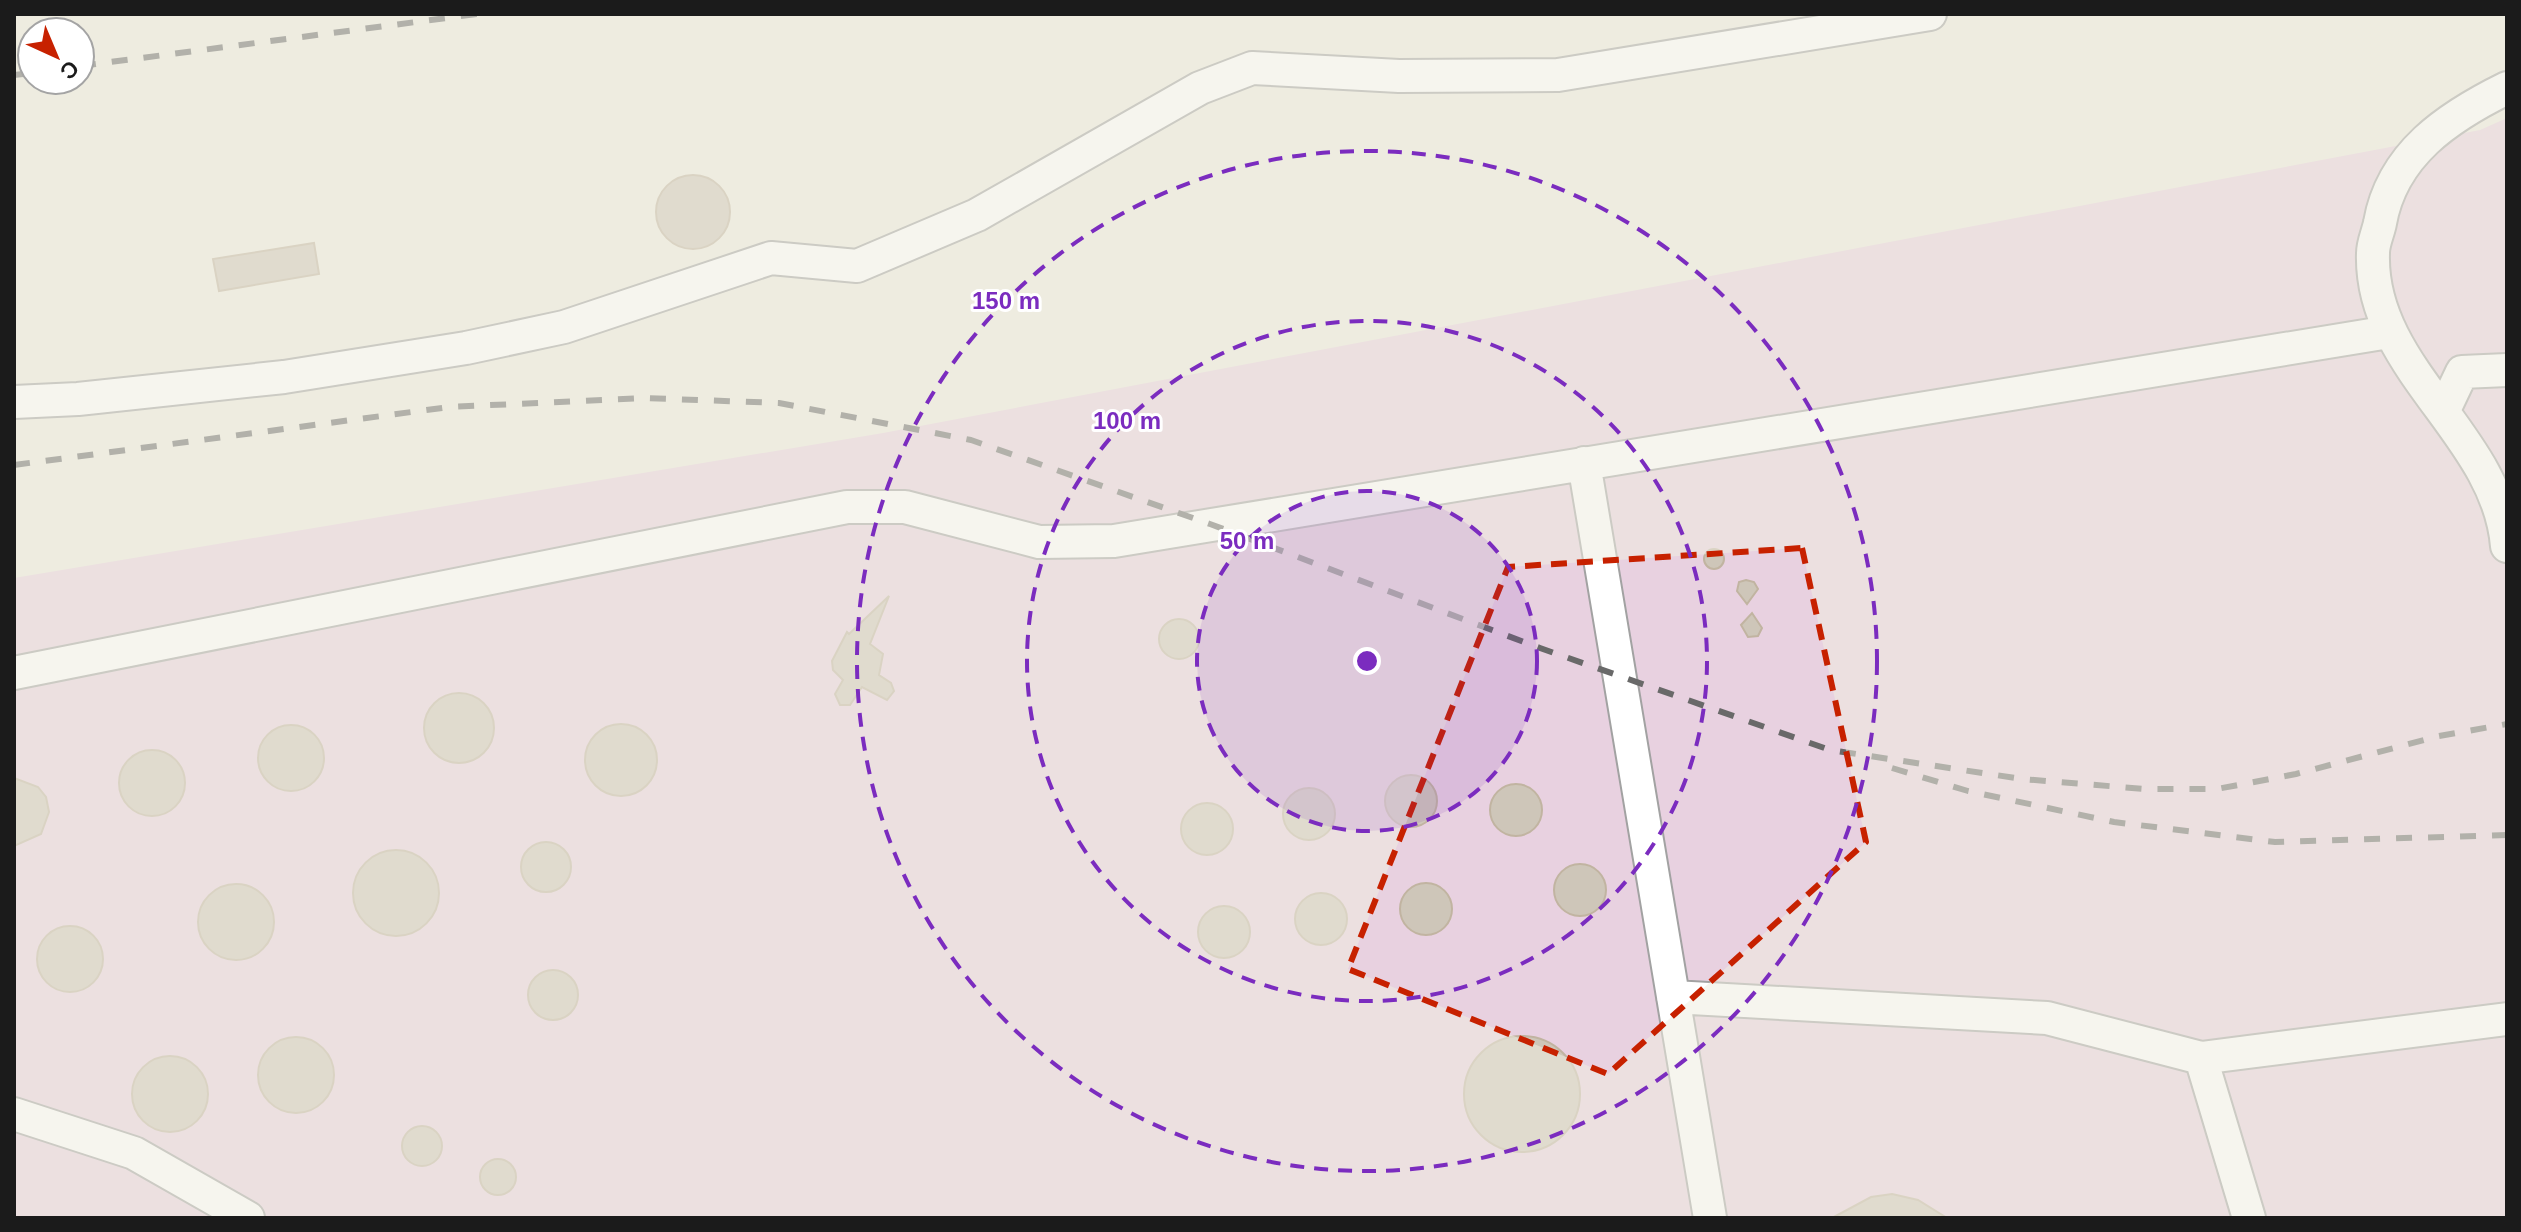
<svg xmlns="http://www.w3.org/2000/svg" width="2521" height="1232" font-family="Helvetica,sans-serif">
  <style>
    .industrial { fill: #e8d1e0 }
    .building { fill: #cec6b9; stroke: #c1b4a1; stroke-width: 2 }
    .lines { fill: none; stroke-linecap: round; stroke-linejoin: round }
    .minor-casing { stroke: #a2a2a2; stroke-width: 36 }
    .minor { stroke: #fff; stroke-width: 32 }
    .rail { stroke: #696969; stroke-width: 6; stroke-dasharray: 16 16; stroke-linecap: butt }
    .marked { fill: none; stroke: #c72100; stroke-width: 6; stroke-dasharray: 16 10; stroke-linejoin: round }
    .ring { fill: none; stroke: #7b2cbf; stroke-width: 4; stroke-dasharray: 14 10 }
    .centre { fill: #7b2cbf; stroke: #fff; stroke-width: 4 }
    .ring-label { font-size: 24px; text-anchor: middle; font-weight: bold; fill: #7b2cbf; stroke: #fff; stroke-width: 6; stroke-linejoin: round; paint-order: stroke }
  </style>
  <rect width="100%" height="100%" fill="#eeece0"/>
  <!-- industrial -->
  <path class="industrial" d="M2507,118V1218H14V578L883,433L2480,130Z"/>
  <!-- building -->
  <path class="building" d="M656 212a37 37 0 1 1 74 0a37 37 0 1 1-74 0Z
    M314,243L319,274L219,291L213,259Z
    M1704 559a10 10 0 1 1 20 0a10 10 0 1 1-20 0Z
    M1746,580L1754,582L1758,589L1747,604L1737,591L1739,582Z
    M889,596L870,644L883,654L879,675L891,683L894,691L887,700L862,687L850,705H840L835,694L843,680L833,670L832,661L847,632L849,634Z
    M1752,613L1762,628L1758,636L1748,637L1741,625Z
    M1159 639a20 20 0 1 1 40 0a20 20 0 1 1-40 0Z
    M424 728a35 35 0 1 1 70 0a35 35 0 1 1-70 0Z
    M585 760a36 36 0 1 1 72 0a36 36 0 1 1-72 0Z
    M258 758a33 33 0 1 1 66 0a33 33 0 1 1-66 0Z
    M119 783a33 33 0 1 1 66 0a33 33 0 1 1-66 0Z
    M1385 801a26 26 0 1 1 52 0a26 26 0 1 1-52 0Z
    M14,778L38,787L46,797L49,812L41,834L14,846Z
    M1490 810a26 26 0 1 1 52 0a26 26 0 1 1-52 0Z
    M1283 814a26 26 0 1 1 52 0a26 26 0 1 1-52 0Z
    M1181 829a26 26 0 1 1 52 0a26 26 0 1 1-52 0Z
    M521 867a25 25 0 1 1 50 0a25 25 0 1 1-50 0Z
    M353 893a43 43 0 1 1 86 0a43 43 0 1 1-86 0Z
    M1554 890a26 26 0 1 1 52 0a26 26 0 1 1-52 0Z
    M1400 909a26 26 0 1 1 52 0a26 26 0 1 1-52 0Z
    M198 922a38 38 0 1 1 76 0a38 38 0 1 1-76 0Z
    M1295 919a26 26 0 1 1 52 0a26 26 0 1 1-52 0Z
    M1198 932a26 26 0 1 1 52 0a26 26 0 1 1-52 0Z
    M37 959a33 33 0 1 1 66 0a33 33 0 1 1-66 0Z
    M528 995a25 25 0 1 1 50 0a25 25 0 1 1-50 0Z
    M1464 1094a58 58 0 1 1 116 0a58 58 0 1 1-116 0Z
    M258 1075a38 38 0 1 1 76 0a38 38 0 1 1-76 0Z
    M132 1094a38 38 0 1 1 76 0a38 38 0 1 1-76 0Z
    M402 1146a20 20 0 1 1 40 0a20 20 0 1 1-40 0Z
    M480 1177a18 18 0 1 1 36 0a18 18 0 1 1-36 0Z
    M1892,1194L1918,1200L1947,1218H1832L1871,1197Z"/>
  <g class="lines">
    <!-- minor casing -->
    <g class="minor-casing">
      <path id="minor" d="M2507,88C2448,117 2392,154 2380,223C2378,233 2373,243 2373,253C2369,369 2498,434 2507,546
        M14,402L78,399L284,377L466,348L564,327L771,258L857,266L977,215L1200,88L1252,68L1399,76L1558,75L1930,14
        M2444,410L2462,372L2507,370
        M1584,463L1710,1218
        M14,673L847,507H905L1039,542L1114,541L2389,332
        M1673,997L2047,1018L2201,1058L2507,1019
        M2201,1058L2249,1218
        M14,1114L134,1153L248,1218"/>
    </g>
    <!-- minor -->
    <use href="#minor" class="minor"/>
    <!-- rail -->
    <path class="rail" d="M80,66L477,14
      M14,75L32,73
      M14,465L449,407L645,398L779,403L971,440L1210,524L1540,648L1830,750L2022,779L2145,789H2217L2296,774L2439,736L2507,724
      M1892,768L1968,791L2114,822L2275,842L2507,835"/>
  </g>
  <!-- marked area -->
  <path d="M0 0H2521V1232H0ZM1802,548L1866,842L1608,1074L1348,969L1508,567Z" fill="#eeece0" fill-opacity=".55" fill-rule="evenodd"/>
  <path class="marked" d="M1802,548L1866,842L1608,1074L1348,969L1508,567Z"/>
  <!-- distance rings -->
  <circle cx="1367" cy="661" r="170" fill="#7b2cbf" fill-opacity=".12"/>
  <g class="ring">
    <circle cx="1367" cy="661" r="170"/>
    <circle cx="1367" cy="661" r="340"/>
    <circle cx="1367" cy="661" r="510"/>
  </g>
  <circle cx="1367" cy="661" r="12" class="centre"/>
  <g class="ring-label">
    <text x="1006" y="309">150 m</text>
    <text x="1127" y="429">100 m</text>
    <text x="1247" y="549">50 m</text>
  </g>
  <!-- border -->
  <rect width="2521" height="1232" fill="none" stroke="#1b1b1b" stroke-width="32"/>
  <!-- north arrow -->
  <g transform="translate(56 56) rotate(136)"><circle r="38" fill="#ffffff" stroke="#a4a4a4" stroke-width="2"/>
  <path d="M0-6L14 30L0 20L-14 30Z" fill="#c72100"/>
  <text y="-12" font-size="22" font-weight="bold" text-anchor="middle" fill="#1b1b1b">С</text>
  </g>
</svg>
